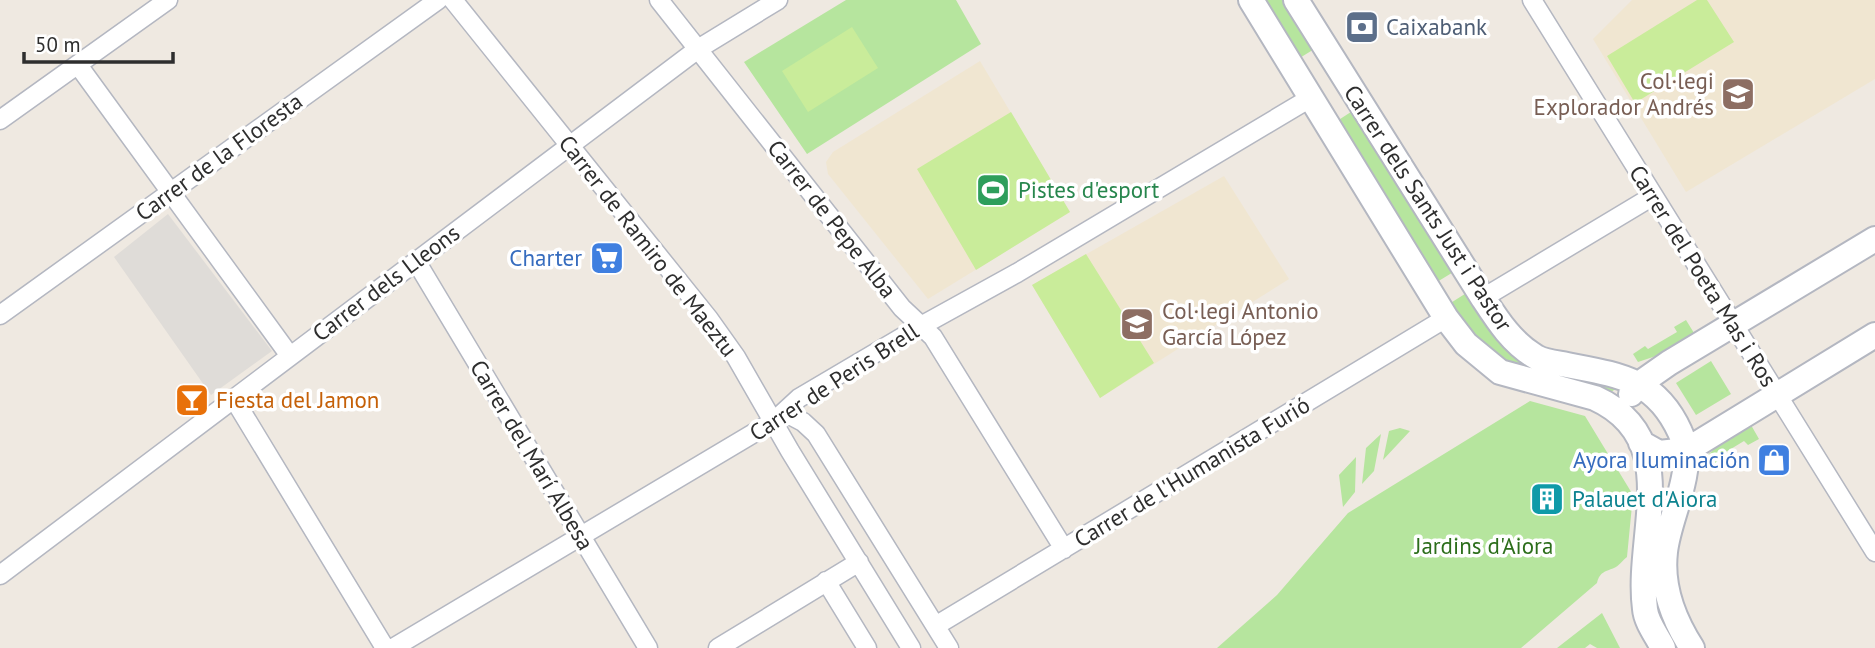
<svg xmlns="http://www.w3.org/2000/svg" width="1875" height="648" font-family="'PT Sans',sans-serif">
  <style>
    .education { fill: #f0e6d1 }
    .green { fill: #b6e59e }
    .pitch { fill: #c9ec9a }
    .plaza { fill: #dfdcd8 }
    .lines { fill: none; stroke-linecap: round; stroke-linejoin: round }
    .street-casing { stroke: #b4b7c1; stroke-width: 21 }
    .secondary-casing { stroke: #b4b7c1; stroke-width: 28 }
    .street { stroke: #fff; stroke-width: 18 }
    .secondary { stroke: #fff; stroke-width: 24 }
    .labels { text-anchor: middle; stroke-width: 7; stroke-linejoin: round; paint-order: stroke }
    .service-label { font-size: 23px; fill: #4e5e75; stroke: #fff; text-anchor: start }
    .education-label { font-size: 23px; fill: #785e54; stroke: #fff; text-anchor: end }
    .street-label { font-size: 23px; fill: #2e2e2e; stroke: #fff }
    .leisure-label { font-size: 23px; fill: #27864d; stroke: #fff; text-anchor: start }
    .shop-label { font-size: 23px; fill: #366cbe; stroke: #fff; text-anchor: end }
    .food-label { font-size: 23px; fill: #c56008; stroke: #fff; text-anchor: start }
    .culture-label { font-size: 23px; fill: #0d838f; stroke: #fff; text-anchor: start }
    .park-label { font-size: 23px; fill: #2c6e1b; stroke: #fff }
  </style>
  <rect width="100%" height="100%" fill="#efe9e1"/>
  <!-- education -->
  <path class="education" d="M1632,0H1875V79L1686,192L1593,39Z
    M980,61L1070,212L928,299L828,174L826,162L833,152Z
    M1224,176L1289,279L1100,398L1032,285Z"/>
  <!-- green -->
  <path class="green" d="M846,0H956L981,44L807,154L744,62Z
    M1261,0H1286L1316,48L1298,59Z
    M1354,110L1455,271L1437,282L1337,121Z
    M1468,292L1502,344L1519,359L1617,388L1611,392L1501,361L1491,354L1449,304Z
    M1686,320L1694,333L1659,355L1638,362L1633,354L1645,346L1648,349L1677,332L1674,327Z
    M1711,361L1731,394L1696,415L1676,383Z
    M1530,401L1585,416L1633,495L1627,557C1623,560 1618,567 1614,568C1604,572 1600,572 1597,583L1521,648H1217L1277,595L1348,513Z
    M1751,425L1759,439L1748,445L1744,441L1716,458L1718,462L1705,470L1700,463L1716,447Z
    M1400,428L1410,431L1383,460L1389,431Z
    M1381,434L1374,471L1362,484L1366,448Z
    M1356,457L1355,492L1343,507L1339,475Z
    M1602,613L1620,648H1597L1590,644L1585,648H1557Z"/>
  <!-- pitch -->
  <path class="pitch" d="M1697,0H1707L1734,42L1635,103L1607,56Z
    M852,27L878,68L808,112L782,71Z
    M1011,112L1070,212L976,270L917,169Z
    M1086,254L1154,363L1100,398L1032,285Z"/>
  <!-- plaza -->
  <path class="plaza" d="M168,214L272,351L211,395L114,257Z"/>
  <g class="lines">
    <!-- street casing -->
    <g class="street-casing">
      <path id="street" d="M453,0L709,319L736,357L790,451L911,648
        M659,0L902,308L933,337L1064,549
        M1532,0L1875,552
        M78,65L290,356
        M0,120L168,0
        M416,261L648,648
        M1483,298L1653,196
        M0,315L438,0
        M234,399L385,648
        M784,412L803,422L816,434L949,648
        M0,575L698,49L778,0
        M826,581L867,648
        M937,625L1446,318
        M393,648L774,421L799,398L921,326L1017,273L1312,97
        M718,648L859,562"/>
    </g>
    <!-- secondary casing -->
    <g class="secondary-casing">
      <path id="secondary" d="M1251,0L1446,318L1466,344L1500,372L1595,398C1685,439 1635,535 1645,609C1646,622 1657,636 1663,648
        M1296,0L1483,298C1498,321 1512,343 1536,357C1544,362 1557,363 1567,365C1619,375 1656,379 1680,432C1698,469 1669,514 1665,552C1661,586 1674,620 1692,648
        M1631,394L1639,384L1669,363L1875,239
        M1641,443L1659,453L1687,450L1875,335"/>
    </g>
    <!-- street -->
    <use href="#street" class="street"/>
    <!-- secondary -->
    <use href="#secondary" class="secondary"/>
  </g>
  <!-- icons -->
  <defs>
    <g id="bank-square" transform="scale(1.75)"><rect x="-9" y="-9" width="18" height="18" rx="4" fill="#5c6f8a" stroke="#fff"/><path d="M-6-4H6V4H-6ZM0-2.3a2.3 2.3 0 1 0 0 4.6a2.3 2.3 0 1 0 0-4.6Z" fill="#fff"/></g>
    <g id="school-square" transform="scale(1.75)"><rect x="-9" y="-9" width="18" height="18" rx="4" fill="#8d6e63" stroke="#fff"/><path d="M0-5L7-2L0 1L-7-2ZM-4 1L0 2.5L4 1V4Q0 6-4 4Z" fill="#fff"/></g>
    <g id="stadium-square" transform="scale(1.75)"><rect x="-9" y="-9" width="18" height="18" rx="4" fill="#2e9e5b" stroke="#fff"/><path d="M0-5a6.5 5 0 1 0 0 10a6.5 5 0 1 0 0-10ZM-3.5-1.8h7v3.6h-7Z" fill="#fff"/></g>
    <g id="supermarket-square" transform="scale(1.75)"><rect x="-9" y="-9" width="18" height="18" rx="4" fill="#3f7fe0" stroke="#fff"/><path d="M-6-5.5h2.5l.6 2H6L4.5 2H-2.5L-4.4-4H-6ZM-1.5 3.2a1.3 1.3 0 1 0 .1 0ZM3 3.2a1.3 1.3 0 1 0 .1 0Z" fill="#fff"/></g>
    <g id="bar-square" transform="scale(1.75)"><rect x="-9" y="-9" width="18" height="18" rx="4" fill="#e8710a" stroke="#fff"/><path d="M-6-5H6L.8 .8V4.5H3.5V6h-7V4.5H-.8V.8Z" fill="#fff"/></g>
    <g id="shop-square" transform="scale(1.75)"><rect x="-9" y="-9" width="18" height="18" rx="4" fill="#3f7fe0" stroke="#fff"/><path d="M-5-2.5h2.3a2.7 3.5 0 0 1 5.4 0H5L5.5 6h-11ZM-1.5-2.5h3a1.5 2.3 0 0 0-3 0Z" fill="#fff"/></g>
    <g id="building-square" transform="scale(1.75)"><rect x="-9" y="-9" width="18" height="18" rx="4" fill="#0f9aa8" stroke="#fff"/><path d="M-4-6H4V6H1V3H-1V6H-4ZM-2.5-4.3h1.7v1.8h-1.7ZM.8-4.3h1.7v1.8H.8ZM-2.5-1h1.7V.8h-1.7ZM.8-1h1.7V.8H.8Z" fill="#fff"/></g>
  </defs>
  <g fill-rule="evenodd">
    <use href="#bank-square" x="1362" y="27"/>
    <use href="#school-square" x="1738" y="94"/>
    <use href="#stadium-square" x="993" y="190"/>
    <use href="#supermarket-square" x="607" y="258"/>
    <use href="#school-square" x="1137" y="324"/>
    <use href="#bar-square" x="192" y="400"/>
    <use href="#shop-square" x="1774" y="460"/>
    <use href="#building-square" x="1547" y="499"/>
  </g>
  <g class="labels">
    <!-- service labels -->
    <g class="service-label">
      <text x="1386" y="35">Caixabank</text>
    </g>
    <!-- education labels -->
    <g class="education-label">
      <text x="1714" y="89">Col·legi<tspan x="1714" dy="26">Explorador Andrés</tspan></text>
      <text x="1162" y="319" text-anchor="start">Col·legi Antonio<tspan x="1162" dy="26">García López</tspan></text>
    </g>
    <!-- street labels -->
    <g class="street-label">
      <text transform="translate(219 157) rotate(-36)" y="8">Carrer de la Floresta</text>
      <text transform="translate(1428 208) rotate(57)" y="8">Carrer dels Sants Just i Pastor</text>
      <text transform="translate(832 219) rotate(52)" y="8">Carrer de Pepe Alba</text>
      <text transform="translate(648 246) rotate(52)" y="8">Carrer de Ramiro de Maeztu</text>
      <text transform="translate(1703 276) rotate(58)" y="8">Carrer del Poeta Mas i Ros</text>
      <text transform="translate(386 283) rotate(-37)" y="8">Carrer dels Lleons</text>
      <text transform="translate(834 382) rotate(-33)" y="8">Carrer de Peris Brell</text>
      <text transform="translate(532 455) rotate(59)" y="8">Carrer del Marí Albesa</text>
      <text transform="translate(1192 472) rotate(-31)" y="8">Carrer de l'Humanista Furió</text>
    </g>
    <!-- leisure labels -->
    <g class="leisure-label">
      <text x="1018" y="198">Pistes d'esport</text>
    </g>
    <!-- shop labels -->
    <g class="shop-label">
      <text x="582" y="266">Charter</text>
      <text x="1750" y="468">Ayora Iluminación</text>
    </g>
    <!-- food labels -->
    <g class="food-label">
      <text x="216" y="408">Fiesta del Jamon</text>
    </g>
    <!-- culture labels -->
    <g class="culture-label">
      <text x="1572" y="507">Palauet d'Aiora</text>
    </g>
    <!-- park labels -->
    <g class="park-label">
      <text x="1484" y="554">Jardins d'Aiora</text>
    </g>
  </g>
  <!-- scale -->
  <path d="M24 52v10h149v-10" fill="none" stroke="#2e2e2e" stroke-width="3.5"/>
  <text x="35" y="52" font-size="21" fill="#2e2e2e" stroke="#ffffff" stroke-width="5" paint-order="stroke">50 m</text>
</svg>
